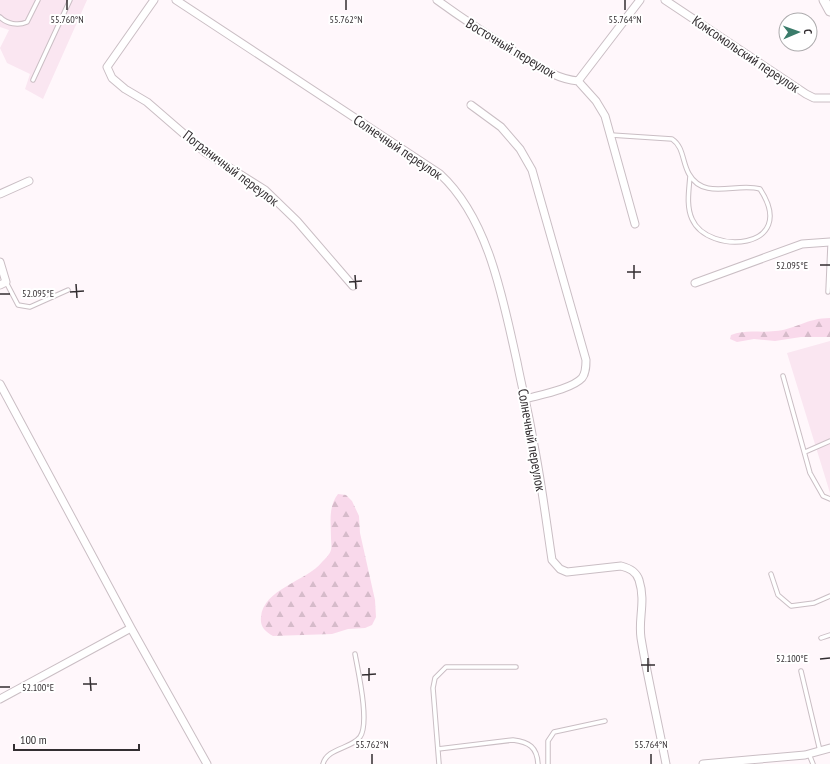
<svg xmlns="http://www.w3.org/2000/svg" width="830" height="764" font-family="'PT Sans Narrow',sans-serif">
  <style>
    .built { fill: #fae6f1 }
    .forest { fill: url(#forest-firs) }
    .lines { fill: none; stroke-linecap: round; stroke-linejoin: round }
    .service-casing { stroke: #cabec4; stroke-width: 5.5 }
    .minor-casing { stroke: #cabec4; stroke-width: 9 }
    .secondary-casing { stroke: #cabec4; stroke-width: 11 }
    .service { stroke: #fff; stroke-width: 3.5 }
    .minor { stroke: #fff; stroke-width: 7 }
    .secondary { stroke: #fff; stroke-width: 9 }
    .ticks { fill: none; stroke: #332e31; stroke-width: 1.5 }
    .labels { text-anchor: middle; stroke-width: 4; stroke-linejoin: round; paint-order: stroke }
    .street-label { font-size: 14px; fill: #332e31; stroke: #fff }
    .ticks-label { font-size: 10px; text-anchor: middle; fill: #332e31; stroke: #fff; stroke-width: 4; stroke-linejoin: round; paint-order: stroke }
  </style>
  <defs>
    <pattern id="forest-firs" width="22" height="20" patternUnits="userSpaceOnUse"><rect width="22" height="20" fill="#f9d9eb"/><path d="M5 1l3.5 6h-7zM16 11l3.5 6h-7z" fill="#d6bbca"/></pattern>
  </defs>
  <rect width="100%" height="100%" fill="#fff7fb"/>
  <!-- built -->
  <path class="built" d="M0,0H87L43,99L25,89L30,74L7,63L0,48L9,30L0,27Z
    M830,341V493L787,353Z"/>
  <!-- forest -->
  <path class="forest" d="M830,318V337H801L775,341L754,339L737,342L730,339L731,335C745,329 759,333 775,331C794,330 807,318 830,318Z
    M338,494L346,495L352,501L359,516L360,533L375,600L376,617L372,625L365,628L348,629L332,634L273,636C265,631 260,627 261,617C263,589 307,581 322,562C325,559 330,554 331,550C332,547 331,541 331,538C331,522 328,507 338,494Z"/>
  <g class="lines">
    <!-- service casing -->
    <g class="service-casing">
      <path id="service" d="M0,17C7,24 18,26 27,22L38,0
        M33,80L70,0
        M611,135L672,139C684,147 682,162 689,174C704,201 737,182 760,189C800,250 708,256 692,219C686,206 689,190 690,176
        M6,282L18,305L30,307L68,290
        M828,292L830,246
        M783,376L810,473L823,496L830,499
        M805,452L830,441
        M771,574L778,595L791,606L814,603L830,596
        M821,638L830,635
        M801,671L820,751
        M438,749L513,740C529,742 537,747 538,764
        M809,754L813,764
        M323,764C327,748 351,749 360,737C370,723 358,671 355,654
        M439,764L433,688L435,678L446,667H516
        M548,764V741L554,732L605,721"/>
    </g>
    <!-- minor casing -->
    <g class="minor-casing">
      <path id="minor" d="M154,0L107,67L112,78L125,89L147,102L206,153L265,190L297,221L353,286
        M176,0L440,174C489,219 503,300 517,362C522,388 529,414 533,440C541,479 546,520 552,560L560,569L567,572L621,566C629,568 636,571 639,580C646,602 638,618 641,638C648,680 658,722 666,764
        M437,0C463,19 489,36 517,53C537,65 555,79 578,81L596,101L605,116L635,224
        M665,0L806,94L814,98H830
        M578,81L640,0
        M471,105L501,127L520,149L532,170L586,360C586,366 586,373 582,378C572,389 539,395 525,399
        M0,194L29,181
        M0,262L6,282L0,285
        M695,283L802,244L830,242
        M0,384L131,628L207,764
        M0,699L131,628
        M703,764L805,755L830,748"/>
    </g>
    <!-- secondary casing -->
    <g class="secondary-casing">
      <path id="secondary" d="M824,0L830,11"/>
    </g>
    <!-- service -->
    <use href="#service" class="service"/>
    <!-- minor -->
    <use href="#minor" class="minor"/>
    <!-- secondary -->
    <use href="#secondary" class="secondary"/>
  </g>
  <!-- ticks -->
  <path class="ticks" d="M67,0V10M346,0V10M625,0V10M634,265V279M820,265H830M627,272H641M355,275L356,289M349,282L362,281M76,284L77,298M70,292L84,291M0,294H10M648,658V672M820,659L830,658M641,665H655M369,668V681M362,675L376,674M90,677L91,691M83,684H97M0,687H10M372,754V764M651,754V764"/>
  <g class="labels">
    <!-- street labels -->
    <g class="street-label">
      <text transform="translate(511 48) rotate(31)" y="5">Восточный переулок</text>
      <text transform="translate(746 54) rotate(34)" y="5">Комсомольский переулок</text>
      <text transform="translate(398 147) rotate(34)" y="5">Солнечный переулок</text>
      <text transform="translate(231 168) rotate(37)" y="5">Пограничный переулок</text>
      <text transform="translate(532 440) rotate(80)" y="5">Солнечный переулок</text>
    </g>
  </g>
  <g class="ticks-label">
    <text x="67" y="23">55.760°N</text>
    <text x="346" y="23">55.762°N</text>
    <text x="625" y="23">55.764°N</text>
    <text x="792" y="269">52.095°E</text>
    <text x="38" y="297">52.095°E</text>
    <text x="792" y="662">52.100°E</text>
    <text x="38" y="691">52.100°E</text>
    <text x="372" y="748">55.762°N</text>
    <text x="651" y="748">55.764°N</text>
  </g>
  <!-- north arrow -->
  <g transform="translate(798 32) rotate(88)"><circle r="19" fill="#ffffff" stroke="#adabad"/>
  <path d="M0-3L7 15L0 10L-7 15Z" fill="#3a7b6a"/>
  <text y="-6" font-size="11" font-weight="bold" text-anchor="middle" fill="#332e31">С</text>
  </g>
  <!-- scale -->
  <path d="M14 744v6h125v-6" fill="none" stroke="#332e31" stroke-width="2"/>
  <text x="20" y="744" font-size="12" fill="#332e31" stroke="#ffffff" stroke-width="3" paint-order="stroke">100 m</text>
</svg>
